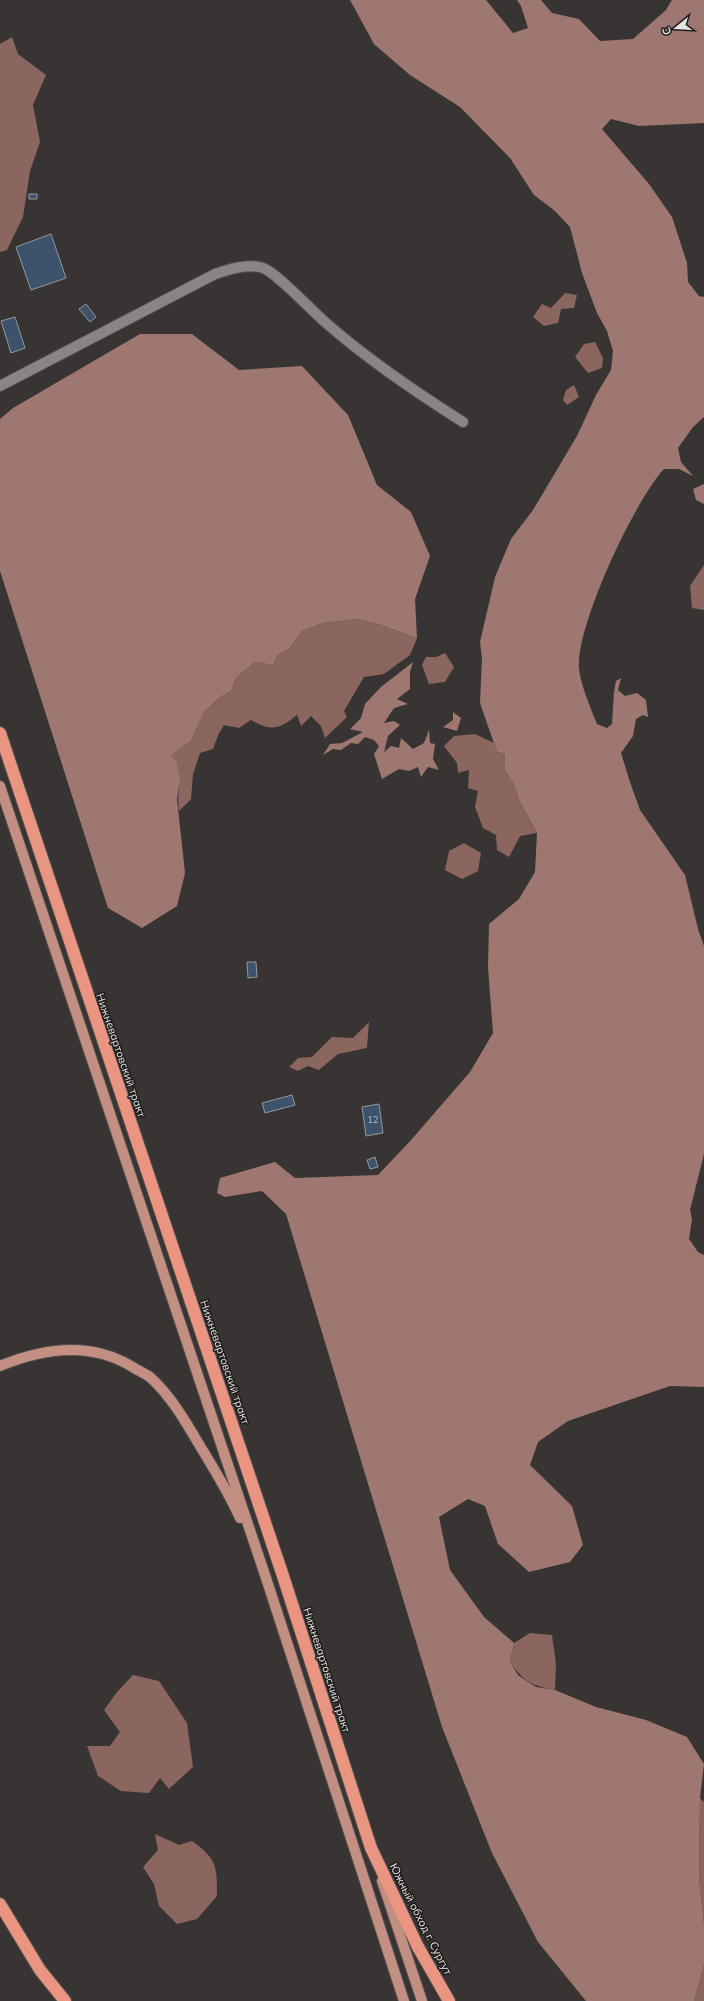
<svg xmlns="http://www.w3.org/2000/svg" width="704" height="2001" font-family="Mulish,sans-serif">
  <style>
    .forest { fill: #8a665e }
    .water { fill: #9e7870 }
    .building { fill: #3c536b; stroke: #96999b }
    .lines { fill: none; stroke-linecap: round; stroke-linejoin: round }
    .minor-casing { stroke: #53504f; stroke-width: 12 }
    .major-casing { stroke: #53504f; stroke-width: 12 }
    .highway-casing { stroke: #53504f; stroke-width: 14 }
    .minor { stroke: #898584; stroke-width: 10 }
    .major { stroke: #c38f83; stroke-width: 10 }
    .highway { stroke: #ea9582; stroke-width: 12 }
    .labels { text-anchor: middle; stroke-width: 3; stroke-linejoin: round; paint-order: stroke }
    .number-label { font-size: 9px; fill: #bcc0c5 }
    .street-label { font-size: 11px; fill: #e6e4e3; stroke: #1e1c1c }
  </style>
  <rect width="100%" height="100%" fill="#383433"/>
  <!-- forest -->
  <path class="forest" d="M12,37L18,54L46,75L33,105L40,142L30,171L23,217L7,250L0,252V44Z
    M565,293L577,295L574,308L561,309L558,323L544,326L533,317L542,304L551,308Z
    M595,342L603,358L602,368L588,373L575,357L584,344Z
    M574,385L579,397L567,405L563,400L566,390Z
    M704,565V610L692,608L690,586Z
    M357,619L381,625L417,638L410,655L384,674L364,677L344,711L347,717L325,738L321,726L311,716L301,726L297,715C280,729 271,732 251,720L239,728L224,725L219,733L213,749L200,753L193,774L191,799L179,811C176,792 185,770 170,755L191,741L204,712L220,697L231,691L236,678L255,662L273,665L277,656L290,648L302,631L323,623Z
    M445,653L454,667L445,682L429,684L422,665L426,657H436Z
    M475,734L494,743L497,752L505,754L504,769L513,783L520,802L537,833L520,836L509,857L497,850L496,835L483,828L475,807L478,791L468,788L469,770L458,773L457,763L444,746L454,736Z
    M464,843L481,853L478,871L462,879L445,870L449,851Z
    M369,1022L367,1048L338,1054L319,1070L308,1066L298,1071L289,1067L298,1058L312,1057L332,1037L353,1038Z
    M530,1633L552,1635L556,1664L555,1690C532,1686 523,1681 510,1662L514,1643Z
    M133,1675L159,1681L187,1723L193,1767L169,1789L160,1778L149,1793L121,1791L98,1776L87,1746H110L120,1732L104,1710L117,1692Z
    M700,1798L704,1802V1924L699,1878Z
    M155,1834L179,1845L192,1841C217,1859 217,1866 217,1896L197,1919L177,1924L159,1906L154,1884L143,1867L158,1850Z
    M704,1965V2001H694Z"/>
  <!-- water -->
  <path class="water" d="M350,0H486L513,33L528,28L521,6L517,0H541L552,13L579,19L600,41L633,39L666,10L672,0H704V123L639,126L611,119L602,129L649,184L672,217L687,263L688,282L699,296L704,297V417L693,427L678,448L681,462L693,476L679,469H664C635,500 575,627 579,669C581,686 591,709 597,724L607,728L612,724L614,692L616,681L621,678L618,690L625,696L637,693L646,700L648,717L643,715L636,719L633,736L621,753L630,782L640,810L685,875L698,929L704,946V1154L690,1210L692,1219L689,1239L698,1252L704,1255V1387L670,1386L568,1421L538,1442L530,1465L572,1506L583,1545L570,1562L529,1572L498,1544L485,1506L468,1499L439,1517L450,1570L484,1617L514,1643L510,1662L518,1675L536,1687L555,1690L596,1707L646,1720L687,1737L704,1764L700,1798L699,1878L704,1924V1965L694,2001H586L538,1942L492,1853L442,1727L286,1214L262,1191L225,1197L217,1193L220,1178L275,1162L295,1178L378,1175L412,1139L470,1072L493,1033L488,967L489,924L519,899L535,872L537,833L520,802L513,783L504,769L505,754L497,752L480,703L482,659L480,642L495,577L511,539L533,510L577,436L596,395L611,370L613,351L607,331L597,313L582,273L570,227L555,211L534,195L510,158L460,107L410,75L374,44Z
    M140,334H192L239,370L302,366L348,415L377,485L411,512L430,556L415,599L417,638L381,625L357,619L323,623L302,631L290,648L277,656L273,665L255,662L236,678L231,691L220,697L204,712L191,741L171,755L176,761L180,778L177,799L185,873L177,906L142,928L108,908L0,571V419L13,408Z
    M704,484V504L696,500L693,489Z
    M413,662L410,672V689L397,699L408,704L394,708L384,723L394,721L400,725L388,736L384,752L391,746L399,748L401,738L413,749L424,743L429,730L430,743L435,744L433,759L439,770L428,767L421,777L418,767L409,771L399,769L382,779L374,754L379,746L374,740L365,737L358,744L351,743L341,750L333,749L323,755L330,744L342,743L363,732L350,729L361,718L365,704L381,687Z
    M453,712L461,718L457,731L443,727L453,720Z"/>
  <!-- building -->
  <path class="building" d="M29,194H37V199H29Z
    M51,234L66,278L31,290L16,247Z
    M86,304L96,317L90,322L79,309Z
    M15,317L25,348L11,353L1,321Z
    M247,962H256L257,977L248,978Z
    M292,1095L295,1105L265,1113L262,1103Z
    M379,1104L383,1133L366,1136L362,1107Z
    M375,1157L378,1167L370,1169L367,1160Z"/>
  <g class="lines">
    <!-- minor casing -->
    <g class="minor-casing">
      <path id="minor" d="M0,386L215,274C230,269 248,263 263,268C277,273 311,310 325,322C368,360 414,391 463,422"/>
    </g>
    <!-- major casing -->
    <g class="major-casing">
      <path id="major" d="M0,786L266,1578L404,2001
        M0,1366C43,1348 89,1341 131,1366C137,1370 144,1373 150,1377C171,1396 186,1422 200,1446C214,1469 229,1493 240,1518
        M382,1881L422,2001"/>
    </g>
    <!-- highway casing -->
    <g class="highway-casing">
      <path id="highway" d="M0,733L282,1573L371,1848L418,1947L449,2001
        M0,1904L40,1970L65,2001"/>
    </g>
    <!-- minor -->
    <use href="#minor" class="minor"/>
    <!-- major -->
    <use href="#major" class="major"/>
    <!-- highway -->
    <use href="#highway" class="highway"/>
  </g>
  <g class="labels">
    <!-- number labels -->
    <g class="number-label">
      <text x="373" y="1123">12</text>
    </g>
    <!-- street labels -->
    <g class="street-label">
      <text transform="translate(121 1055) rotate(71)" y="4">Нижневартовский тракт</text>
      <text transform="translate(225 1362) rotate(71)" y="4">Нижневартовский тракт</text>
      <text transform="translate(327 1670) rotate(72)" y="4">Нижневартовский тракт</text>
      <text transform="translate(421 1919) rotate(63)" y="4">Южный обход г. Сургут</text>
    </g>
  </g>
  <!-- north arrow -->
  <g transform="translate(676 28) rotate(252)" stroke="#1e1c1c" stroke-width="3" paint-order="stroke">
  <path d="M0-3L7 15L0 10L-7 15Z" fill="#e6e4e3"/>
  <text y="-6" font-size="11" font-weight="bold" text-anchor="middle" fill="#e6e4e3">С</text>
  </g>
</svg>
